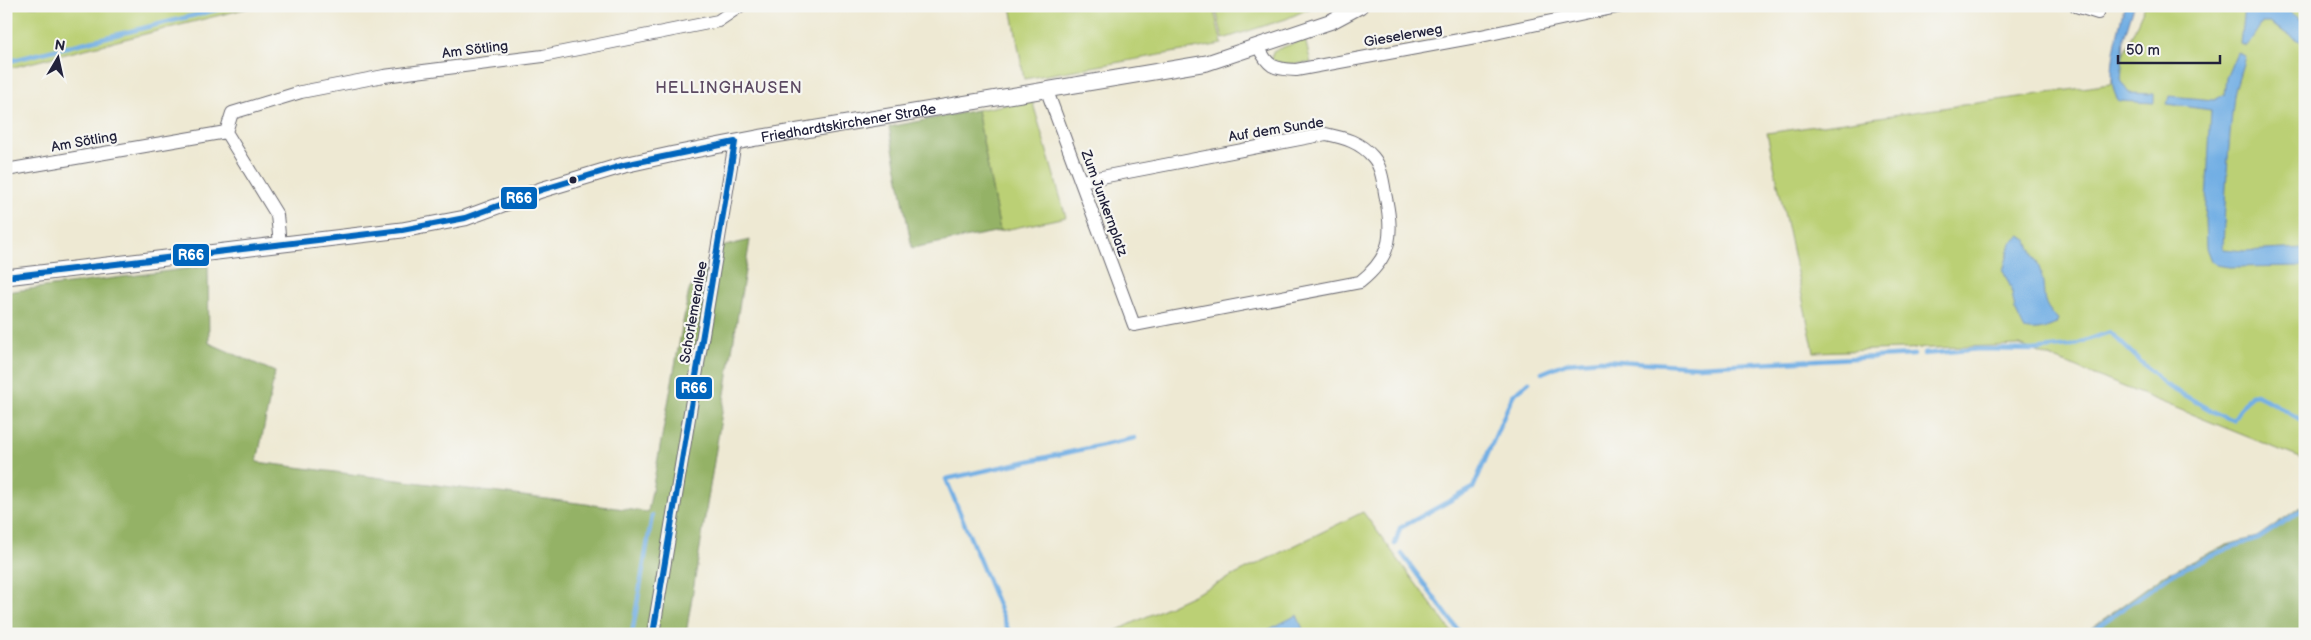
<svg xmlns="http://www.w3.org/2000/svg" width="2311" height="640" font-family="'Balsamiq Sans',sans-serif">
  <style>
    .green { fill: #bbd075; stroke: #6e7958 }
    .forest { fill: #94b266; stroke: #5b6a50 }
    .water { fill: #72afe4; stroke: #4a6890 }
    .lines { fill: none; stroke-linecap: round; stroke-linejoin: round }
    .stream { stroke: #72afe4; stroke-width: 4.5 }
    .minor-casing { stroke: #696870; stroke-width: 14 }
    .tertiary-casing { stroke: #696870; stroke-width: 17 }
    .minor { stroke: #fff; stroke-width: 12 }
    .tertiary { stroke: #fff; stroke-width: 15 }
    .bus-1-casing { stroke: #f6f6f2; stroke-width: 10 }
    .bus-1 { stroke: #0065bd; stroke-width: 6 }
    .bus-dot { fill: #22223b; stroke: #f6f6f2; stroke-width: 2 }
    .labels { text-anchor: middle; stroke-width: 4.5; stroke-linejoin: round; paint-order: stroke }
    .street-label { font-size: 14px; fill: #22223b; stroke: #f6f6f2 }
    .quarter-label { font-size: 16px; letter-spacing: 1px; fill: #5c4a62; stroke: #f6f6f2 }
    .line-badge { stroke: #f6f6f2; stroke-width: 2 }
    .badge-label { font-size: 14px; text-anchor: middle; font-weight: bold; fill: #fff }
  </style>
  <rect width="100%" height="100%" fill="#f6f6f2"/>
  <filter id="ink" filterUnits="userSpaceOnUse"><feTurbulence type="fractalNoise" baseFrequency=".02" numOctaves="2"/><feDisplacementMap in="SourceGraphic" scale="10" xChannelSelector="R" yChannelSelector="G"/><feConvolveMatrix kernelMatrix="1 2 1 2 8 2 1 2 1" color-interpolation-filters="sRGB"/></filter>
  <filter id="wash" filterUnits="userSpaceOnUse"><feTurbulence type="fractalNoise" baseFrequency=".0096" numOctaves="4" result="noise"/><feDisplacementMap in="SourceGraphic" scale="20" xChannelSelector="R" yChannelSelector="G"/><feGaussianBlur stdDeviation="1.12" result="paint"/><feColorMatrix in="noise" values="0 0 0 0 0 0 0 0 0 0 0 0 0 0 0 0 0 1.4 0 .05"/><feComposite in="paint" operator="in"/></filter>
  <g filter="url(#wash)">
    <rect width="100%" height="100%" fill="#eee9d3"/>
    <!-- green -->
    <path class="green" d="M6,6H256L6,69Z
      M1011,6H1213L1222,44L1024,79Z
      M1215,6H1315L1286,19L1223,39Z
      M2145,6H2305V460L2020,345L1814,352L1767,133L2110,84Z
      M1305,39L1311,63L1285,64L1272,60L1273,51Z
      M1032,100L1066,217L1000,231L977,110Z
      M1363,512L1453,634H1109L1202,591Z"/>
    <!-- forest -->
    <path class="forest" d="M977,110L1000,231L912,248L889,127Z
      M750,240L686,634H6V292L208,266L209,343L275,372L257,462L648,512L689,290L721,247Z
      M2305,504V634H2083L2164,575L2227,545L2257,537Z"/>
    <!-- water -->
    <path class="water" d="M2124,6H2134L2124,38L2121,82L2129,93L2154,94V103L2119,101C2103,81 2119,31 2124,6Z
      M2241,6H2281L2305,22V44L2269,23H2262L2247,46L2240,44L2244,8Z
      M2237,52L2245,56C2242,69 2236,83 2234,96C2228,147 2225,198 2223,249L2244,251L2305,248V266L2229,267L2217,265L2211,261L2206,248L2205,220L2211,110L2167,104L2169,96L2214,100L2224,95L2226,78Z
      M2020,236L2028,240C2031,252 2038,262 2041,273C2047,294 2038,301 2058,319L2056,324C2045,329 2037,332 2024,329L2015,310L2011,288L2003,271L2011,243Z
      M1297,615L1305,634H1260Z"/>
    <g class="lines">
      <!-- stream -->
      <path class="stream" d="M6,62L232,6
        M1924,354L1979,349L2033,350L2070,346L2110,332L2164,384L2218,414L2233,420L2250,395L2256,394L2305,422
        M1542,373L1566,363L1601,360L1698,366L1914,355
        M1395,544L1400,528L1473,488L1513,395L1529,382
        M1402,554L1461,634
        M632,634L652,516
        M1010,634L946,479L1135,438
        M2087,634L2172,574L2231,547L2258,539L2305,508"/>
    </g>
  </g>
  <g filter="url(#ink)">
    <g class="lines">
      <!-- minor casing -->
      <g class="minor-casing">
        <path id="minor" d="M2076,6L2098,13
          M1258,46C1268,67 1273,69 1296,70L1481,36L1622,6
          M1047,91L1134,325L1360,282C1394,255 1393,232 1385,193C1383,181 1381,166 1373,157C1360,142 1345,138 1326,134L1081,181
          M226,132L277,215L280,244
          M6,170L226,132L232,113L301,92L384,76L543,56L718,21L740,6
          M653,634L735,142"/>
      </g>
      <!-- tertiary casing -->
      <g class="tertiary-casing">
        <g id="tertiary">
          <path id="s1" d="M6,277L402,230L465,218L541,190L624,165L674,154L757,138L1207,63L1332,21L1360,6"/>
        </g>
      </g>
      <!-- minor -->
      <use href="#minor" class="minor"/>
      <!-- tertiary -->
      <use href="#tertiary" class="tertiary"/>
      <!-- bus-1 casing -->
      <g class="bus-1-casing">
        <path id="bus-1" d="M6,277L402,230L465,218L541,190L624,165L735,142
          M653,634L735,142"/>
      </g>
      <!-- bus-1 -->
      <use href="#bus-1" class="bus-1"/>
    </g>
  </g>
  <!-- markers -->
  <circle class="bus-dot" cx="573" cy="180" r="4.5"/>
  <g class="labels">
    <!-- street labels -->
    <g class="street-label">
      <text transform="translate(1403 35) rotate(-10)" y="5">Gieselerweg</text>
      <text transform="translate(475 49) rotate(-7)" y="5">Am Sötling</text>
      <text dy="5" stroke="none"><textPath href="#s1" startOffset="859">Friedhardtskirchener Straße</textPath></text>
      <text transform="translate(1276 129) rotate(-9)" y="5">Auf dem Sunde</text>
      <text transform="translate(84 141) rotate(-10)" y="5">Am Sötling</text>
      <text transform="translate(1105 203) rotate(70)" y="5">Zum Junkernplatz</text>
      <text transform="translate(693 312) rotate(-80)" y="5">Schorlemerallee</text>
    </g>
    <!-- quarter labels -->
    <g class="quarter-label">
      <text x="729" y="93">HELLINGHAUSEN</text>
    </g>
  </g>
  <g class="line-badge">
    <rect x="500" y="186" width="38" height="24" rx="5" fill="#0065bd"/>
    <rect x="172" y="243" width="38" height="24" rx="5" fill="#0065bd"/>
    <rect x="675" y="376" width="38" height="24" rx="5" fill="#0065bd"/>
  </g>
  <g class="badge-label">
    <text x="519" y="203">R66</text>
    <text x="191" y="260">R66</text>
    <text x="694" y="393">R66</text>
  </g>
  <!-- margin -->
  <rect width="2311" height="640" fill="none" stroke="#f6f6f2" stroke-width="25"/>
  <!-- north arrow -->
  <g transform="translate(58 58) rotate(9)" stroke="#f6f6f2" stroke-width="4" paint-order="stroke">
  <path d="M0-4L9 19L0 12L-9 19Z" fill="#22223b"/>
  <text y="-8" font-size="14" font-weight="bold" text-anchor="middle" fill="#22223b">N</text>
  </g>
  <!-- scale -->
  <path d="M2118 55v8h102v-8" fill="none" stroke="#22223b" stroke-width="2.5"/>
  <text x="2126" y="55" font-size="15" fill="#22223b" stroke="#f6f6f2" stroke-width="4" paint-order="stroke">50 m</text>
</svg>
